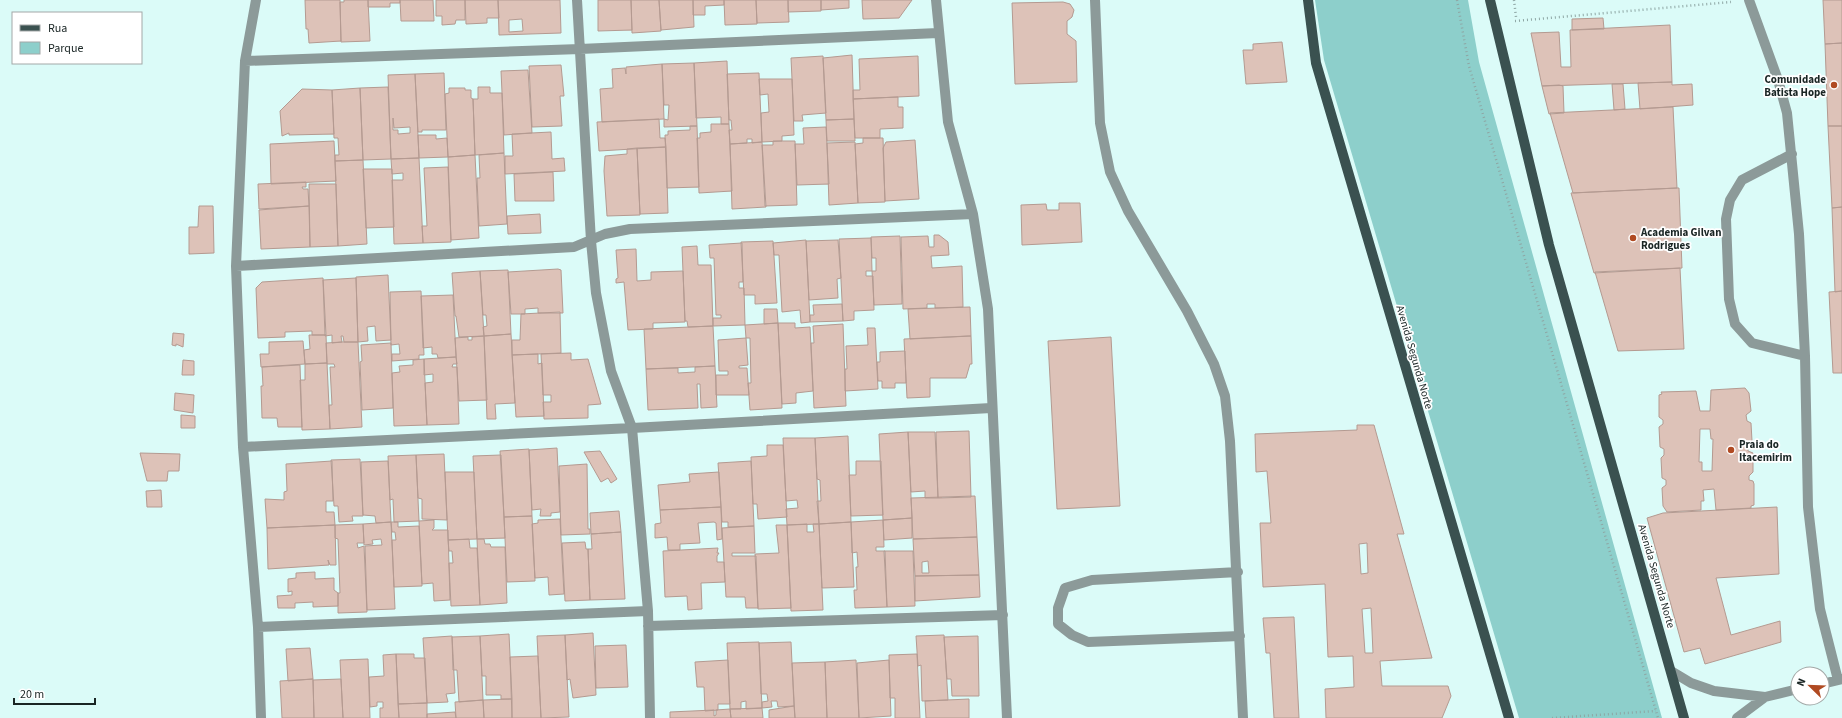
<svg xmlns="http://www.w3.org/2000/svg" width="1842" height="718" font-family="'Source Sans 3',sans-serif">
  <style>
    .green { fill: #8dcfcb }
    .building { fill: #ddc2b8; stroke: #b49a91; fill-rule: evenodd }
    .lines { fill: none; stroke-linecap: round; stroke-linejoin: round }
    .path { stroke: #8ea6a4; stroke-width: 2.5; stroke-dasharray: 1 3; stroke-linecap: butt }
    .minor { stroke: #8c9a99; stroke-width: 10 }
    .major { stroke: #3a5150; stroke-width: 10 }
    .poi-dot { fill: #b04a22; stroke: #fff; stroke-width: 1.5 }
    .labels { text-anchor: middle; stroke-width: 3.5; stroke-linejoin: round; paint-order: stroke }
    .poi-label { font-size: 11px; font-weight: bold; fill: #192524; stroke: #fff; text-anchor: start }
    .street-label { font-size: 11px; fill: #192524; stroke: #fff }
  </style>
  <rect width="100%" height="100%" fill="#dbfbf8"/>
  <!-- green -->
  <path class="green" d="M1315,0H1468L1479,62L1662,718H1519L1324,60Z"/>
  <!-- building -->
  <path class="building" d="M305,0H340L341,41L309,43L308,29H306Z
    M344,0H368L370,41L341,42L340,2H344Z
    M368,0H400V3H390V7H368Z
    M400,0H433L434,21H401Z
    M436,0H465V20H456L455,24L442,25V16H436Z
    M465,0H498L499,18H487V23L466,24Z
    M498,0H560L561,33L499,35ZM522,19L523,31L509,32V20Z
    M598,0H631L632,30L598,31Z
    M631,0H659L661,31L632,33Z
    M659,0H693L694,27L661,30Z
    M693,0H724V5L705,6V15H693Z
    M724,0H756L757,24L725,25Z
    M756,0H788L789,22L757,23Z
    M788,0H821V11L788,12Z
    M821,0H849V8L821,10Z
    M862,0H912L899,18L863,19Z
    M1823,0H1842V43L1825,44Z
    M1063,2L1070,4L1074,10L1072,17L1067,21V34L1076,41L1077,82L1015,84L1012,3Z
    M1603,18L1604,29L1572,30V19Z
    M1670,25L1672,82L1542,86L1531,33L1559,32L1561,67H1571L1570,30Z
    M1282,42L1287,82L1246,84L1243,50H1253V44Z
    M1842,43V126H1828L1825,44Z
    M852,55L854,119L826,120L823,58Z
    M823,56L826,113L802,115L803,121H794L791,58Z
    M918,56L919,96L853,99V90H860L859,59Z
    M727,61L729,124H721V117L696,118L694,63Z
    M694,63L697,126L664,127V119L668,120L669,105H664L662,64Z
    M662,64L664,119L602,122L600,89L613,88L612,69L625,68L626,74V67Z
    M561,65L564,96H560L562,126L532,127L529,66Z
    M528,70L532,133L504,135L501,71Z
    M444,73L446,130H422V132H418L415,74Z
    M759,73L762,142L752,143V139H747V143L730,144L729,130H732L731,120H729L727,74Z
    M415,74L419,158L391,159L388,75ZM393,118L394,128L410,127V133L398,134V130H393Z
    M759,79H792L794,135L782,136V141L762,142L761,113L769,112L768,94L760,95Z
    M1672,82V85L1692,84L1693,105L1640,109L1638,83Z
    M1612,84H1623L1625,109L1614,110Z
    M1559,85L1563,86L1564,113L1549,114L1542,86Z
    M388,87L391,159L363,160L360,88Z
    M478,87H490V93H502L504,153L475,155L473,99H478Z
    M360,88L363,160L335,161V155H339L338,138H334L332,90Z
    M449,88H465V90H471V98L473,99L475,155L448,157L445,94L449,93Z
    M302,89L332,90L334,134L289,135V133L282,136L280,111Z
    M898,97V107H903V128L880,129V138H855L853,99Z
    M1673,107L1677,188L1573,193L1550,113Z
    M659,119L660,138H665L666,147L599,151L597,122Z
    M854,119L855,141H827L826,120Z
    M711,124H729L732,191L699,193L697,138H700V133L711,132Z
    M690,126H697L699,187L667,188L665,135H668V131L690,130Z
    M1828,126H1842V207L1832,208Z
    M826,127L829,184L797,185L795,144H804L803,128Z
    M551,132L552,159L564,158L565,171L505,174V156H513L512,134Z
    M418,135H436V139L447,138L448,157L419,158Z
    M863,138H883L885,202L858,203L855,144L863,143Z
    M915,140L919,199L885,201L883,148L886,142Z
    M334,141L336,181L271,184L270,144Z
    M773,141H795L797,205L765,206L762,145H773Z
    M762,142L766,207L732,209L730,144Z
    M855,142L858,203L829,205L827,143Z
    M666,147L668,213L640,214L637,148Z
    M637,148L640,215L607,216L604,171L605,156L627,154V149Z
    M504,153L507,224L479,226L477,178H480L479,155Z
    M475,155L479,238L451,240L448,157Z
    M419,158L423,243L394,244L392,180H403V173L392,174L391,159Z
    M363,160L367,244L338,246L335,161Z
    M448,167L451,242L423,243L422,226H427L424,168Z
    M363,169H392L394,227L366,228Z
    M553,172L554,201H515L514,174Z
    M306,182V187H302L303,189H308L309,206L259,209L258,184Z
    M309,184H336L338,246L310,247Z
    M1677,188H1679L1682,268L1594,273L1571,193Z
    M1059,203H1080L1082,242L1022,245L1021,205L1046,204L1047,210H1059Z
    M199,206H213L214,253L189,254V227H198Z
    M309,206L310,247L261,249L259,210Z
    M1842,207V291L1835,292L1832,208Z
    M540,214L541,233L508,234L507,216Z
    M934,235H939L948,242L949,255L931,256L932,268L962,266L963,307L935,308V304H927V308L903,309L901,237L928,236L929,247H934Z
    M900,236L902,304L874,305L872,271H876V258H872L871,237Z
    M871,238L872,271H866V276H873L874,310L854,311V320L843,321L839,239Z
    M806,240L810,322L801,323L800,310L782,312L779,255H774L773,243Z
    M838,240L841,278L837,279L838,298L809,300L806,241Z
    M773,241L777,303L755,304V295H744L741,242Z
    M742,243L743,282H739V288H744L745,325L713,326V318H721V315H716L714,258H710L709,245Z
    M697,246L698,265H711L713,326L688,327L687,321H685L682,247Z
    M636,249L637,281L651,280V272L683,271L685,322L653,323V329L628,330L624,282L616,283V279L618,278L616,250Z
    M1680,268L1684,349L1618,351L1595,272Z
    M558,269L561,270L563,313H538V308L525,309V314H511L508,272Z
    M508,270L511,334L484,336L483,327L487,326L486,315H483L480,271Z
    M480,271L484,336L459,337L456,316H455L452,273Z
    M388,275L391,340L376,341L375,326L367,327L368,341L358,342L356,277Z
    M323,278L326,335H312V331L285,332V337L258,338L256,288L262,282Z
    M356,278L358,342H344L343,336H341L342,342L332,343V335L325,336L323,280Z
    M421,291L424,355H419V359L392,361V354H400L399,344L391,345L390,292Z
    M1842,291V373H1833L1829,292Z
    M453,295L456,357L438,358L437,354H432V347L423,348L421,296Z
    M842,304L843,321L810,322V315H814L813,305Z
    M970,307L971,336L910,339L908,309Z
    M764,309H777L778,323L764,324Z
    M560,312L561,353L512,355V340H520L521,314Z
    M778,323H795V328L810,327L813,391L796,393V403L782,404Z
    M778,323L782,408L750,410L748,383H751L750,338H746L745,325Z
    M843,324L846,406L814,408L811,343H814L813,326Z
    M713,326L715,366L646,369L644,329Z
    M867,328H875L878,389L845,391V369H847L846,346L868,345Z
    M173,333L184,334L183,347L176,344V346L172,345Z
    M511,334L515,403L495,404L496,419H487L484,336Z
    M309,335H326L327,363L305,364L304,350L310,349Z
    M484,336L487,400L459,401L455,338L468,337V340H472V337Z
    M968,336H971L972,364H970L966,378H930V397L907,398L904,339Z
    M1111,337L1120,506L1057,509L1048,341Z
    M746,338L748,365L739,366V368H747L749,395H716V375H728V371H719L718,340Z
    M303,341L305,364L261,367L260,354H269V342Z
    M342,342H358L362,427L330,429L329,405H332L330,367H335L334,364H327L326,343Z
    M391,343L393,408L362,410L360,362L362,361L361,345Z
    M905,351L906,383H895V388H882V381H878L877,362H880V352Z
    M571,353V360L588,359L601,404L588,405V418L544,419L543,402H551V395H543L541,354Z
    M538,354V364L542,363L544,416L516,417L512,355Z
    M456,357L457,364H453L452,367H457L459,424L427,425L425,383L433,382V374L424,375V359Z
    M424,359L427,425L394,426L392,373L400,372L399,366L413,365V360Z
    M183,360L194,361V375H182Z
    M327,363L330,429L302,430L300,380H305V364Z
    M300,365L302,427H278L277,418H262L261,386H263L262,367Z
    M715,366L717,407L701,408L700,384H697L698,408L648,410L646,369L678,368V373L695,372V367Z
    M1745,388L1749,393L1751,411L1746,415L1747,421L1751,423L1752,441L1748,445V451L1753,453V472L1749,476V480L1753,481L1754,484V505L1751,506V508L1716,510L1714,489L1703,490L1704,501H1701V510L1667,512L1663,506L1662,488L1666,485V480L1662,478L1661,458L1664,455V449L1660,447L1659,427L1663,424V420L1659,417V395L1662,394L1661,392L1696,391L1700,411H1710L1711,390ZM1700,429H1710L1711,439H1713L1712,471H1702V462H1699Z
    M175,393L194,395L193,413L174,410Z
    M181,415L195,416V428H181Z
    M1357,425H1374L1404,534H1397L1432,658L1380,661L1382,686H1448L1451,696L1442,718H1326L1325,689L1354,687L1353,656L1328,657L1325,584L1263,587L1260,523H1271L1267,471L1256,472L1255,434L1357,430ZM1367,543L1368,573L1361,574L1359,544ZM1371,608L1373,653H1365L1362,609Z
    M969,431L971,497L938,498L936,432Z
    M908,432H935L938,498H925V491L911,492Z
    M908,432L912,518L883,520L879,434Z
    M848,436L851,522L819,524L817,501H821L820,480L817,479L815,438Z
    M783,438H815L819,524L787,525L786,509L798,508L797,500L786,501Z
    M767,445H783L787,517L758,519L757,504H753L751,457L767,456Z
    M557,448L560,512L551,513V516H540L541,509L532,510L529,450Z
    M529,449L532,516L504,517L500,451Z
    M600,451L617,479L611,483L608,478L601,482L584,452Z
    M140,453L180,454L179,471H168L167,481H147Z
    M444,454L447,520L422,519V499L418,498L416,455Z
    M416,455L419,521L394,522L393,499L390,500L388,456Z
    M501,455L505,538L477,539L473,456Z
    M360,459L363,516H352L353,521L339,522L338,506H334L331,460Z
    M332,461L333,501H326V512H334L335,525L267,528L265,499L284,500V492L287,491L286,464Z
    M388,461L391,522L376,523L375,516L363,515L361,462Z
    M751,461L754,526L728,527V522H722L718,463Z
    M856,461H881L883,515L851,516L849,475H856Z
    M587,464L588,529H590V534L561,535L559,466Z
    M445,472H474L477,539L448,540Z
    M719,472L721,507L660,510L658,485L690,482L689,474Z
    M161,490L162,507H147L146,491Z
    M975,496L977,537L913,539L911,498Z
    M721,507L722,539L717,540L716,523L714,522L698,523L700,543L680,544V550H668L667,537L655,538V524L661,523L660,510Z
    M1777,507L1779,574L1716,578L1731,635L1780,621L1781,642L1705,664L1700,648L1684,652L1647,518L1663,513Z
    M619,511L621,532L591,534L590,513Z
    M532,516L535,581L507,582L504,517Z
    M912,518V538L884,540L883,520Z
    M560,519L564,594L549,595L548,577L535,578L532,524L538,523V520Z
    M434,520V528L432,530H448L450,600L434,601L433,583L422,584L419,521Z
    M883,520L884,547H876V551H885L887,607L855,608L854,590H857L856,567H858L857,552L852,553L851,522Z
    M391,522L395,609L367,610L365,546L382,545L381,539L372,540L373,544L364,545L363,524Z
    M391,522H398V527L419,526L422,586L394,587L392,540H396L395,532H392Z
    M851,522L854,587L822,588L819,524Z
    M363,524L364,543H357L358,548L364,546L367,612L338,613V593H340L338,539L335,538V525Z
    M807,524V532H814L813,524H819L823,610L791,611L787,525Z
    M335,525L336,565H330L328,560L329,565L268,569L267,528Z
    M776,525H787L791,608L758,609L755,554L779,553Z
    M754,526L755,553H732V556H756L758,608H746L745,597H726L722,528Z
    M621,532L625,599L590,600L588,549H592L591,534Z
    M977,537L979,575L915,576L913,539ZM928,561L929,573H922V562Z
    M469,539L470,548H477L480,605L451,606L449,563H453L452,551H449L448,540Z
    M477,539H484L485,544H490L491,547H505L507,603L480,605Z
    M585,542L586,549H588L590,600L565,601L562,543Z
    M718,548L717,553H719L717,556V562H724L725,582L701,583L702,609L688,610L687,596L665,597L663,551Z
    M884,551H913L915,606L887,607Z
    M315,572V579L334,578V590L338,593V606L313,607V602L295,603V608H278L277,596L292,595V591L288,592V579L296,578V573Z
    M979,575L980,597L915,601V576Z
    M1294,617L1299,718H1274L1270,653H1266L1263,618Z
    M593,633L596,695L573,698L570,679L567,680L565,635Z
    M509,634L512,699H501V695H486V676H482L480,636Z
    M565,635L569,717L541,718L537,636Z
    M944,635L948,700L922,701L921,665L918,666L916,636Z
    M452,636L455,693L446,694L448,702L427,703L423,638Z
    M480,636L483,700L459,702L457,670H453L452,637Z
    M978,636L979,696H952L951,679H947L944,637Z
    M759,642L762,708L746,709V701L741,702V709H730L727,643Z
    M791,642L794,706L778,707L777,701H771L772,707L762,708V702L768,701L767,694H761L759,643Z
    M626,645L628,687L596,688L595,646Z
    M310,648L313,679L288,681L286,649Z
    M396,654H414V658H425L427,703L398,704Z
    M396,654L399,718H380V708H383V702H377V706L370,707L369,677L384,676L383,655Z
    M917,654L920,718H895V698H890L889,655Z
    M538,656L541,718H512L510,657Z
    M368,659L370,718H343L340,660Z
    M728,660L730,704H718V710L705,711L704,687H697L695,662Z
    M856,660L859,718H827L825,662Z
    M889,660L891,716L859,718L857,663Z
    M825,662L827,718H795L792,663Z
    M313,679L314,718H282L280,681Z
    M341,679L343,718H314L313,680Z
    M512,699V718H484L483,700Z
    M969,699V718H926L925,701Z
    M483,700L484,718H456L455,702Z
    M427,703V718H399L398,704Z
    M794,706L795,718H769V710Z
    M762,708L763,718H731L730,709Z
    M730,709L731,718H670V712L714,710V716L716,715V710Z
    M455,712L456,718H427V714Z"/>
  <g class="lines">
    <!-- path -->
    <path class="path" d="M1457,0L1469,66L1658,718
      M1514,0L1516,17
      M1515,21L1731,2
      M1552,718L1656,711"/>
    <!-- minor -->
    <path class="minor" d="M256,0L245,61L236,266L243,447L258,627L261,718
      M577,0L591,241L596,293L611,371L632,428L648,611L650,718
      M936,0L948,122L973,214L988,309L1007,718
      M1095,0L1100,123L1110,172L1128,211L1187,311L1214,364L1225,396L1230,441L1243,718
      M1749,0L1778,80L1787,113L1799,234L1805,356L1808,507L1820,609L1838,680
      M245,61L580,49L938,33
      M1792,154L1742,180L1730,200L1726,219L1729,299L1735,324L1752,343L1805,356
      M236,266L574,247L605,234L630,229L973,214
      M243,447L632,428L991,408
      M1238,572L1092,580L1065,588L1058,608V624L1072,635L1088,642L1240,636
      M648,626L1003,615
      M258,627L648,611
      M1671,671L1691,683L1714,691L1765,697L1798,689
      M1822,684L1842,679
      M1737,718L1765,697"/>
    <!-- major -->
    <path class="major" d="M1308,0L1316,63L1509,718
      M1490,0L1549,245L1684,718"/>
  </g>
  <!-- markers -->
  <g class="poi-dot">
    <circle cx="1834" cy="85" r="4"/>
    <circle cx="1633" cy="238" r="4"/>
    <circle cx="1731" cy="450" r="4"/>
  </g>
  <g class="labels">
    <!-- poi labels -->
    <g class="poi-label">
      <text x="1826" y="83" text-anchor="end">Comunidade<tspan x="1826" dy="13">Batista Hope</tspan></text>
      <text x="1641" y="236">Academia Gilvan<tspan x="1641" dy="13">Rodrigues</tspan></text>
      <text x="1739" y="448">Praia do<tspan x="1739" dy="13">Itacemirim</tspan></text>
    </g>
    <!-- street labels -->
    <g class="street-label">
      <text transform="translate(1415 357) rotate(74)" y="4">Avenida Segunda Norte</text>
      <text transform="translate(1657 576) rotate(74)" y="4">Avenida Segunda Norte</text>
    </g>
  </g>
  <!-- legend -->
  <rect x="12" y="12" width="130" height="52" fill="#ffffff" stroke="#a3a8a7"/>
  <rect x="20" y="25" width="20" height="6" fill="#3a5150" stroke="#a3a8a7"/>
  <text x="48" y="32" font-size="12" fill="#192524">Rua</text>
  <rect x="20" y="42" width="20" height="12" fill="#8dcfcb" stroke="#a3a8a7"/>
  <text x="48" y="52" font-size="12" fill="#192524">Parque</text>
  <!-- north arrow -->
  <g transform="translate(1810 686) rotate(293)"><circle r="19" fill="#ffffff" stroke="#a3a8a7"/>
  <path d="M0-3L7 15L0 10L-7 15Z" fill="#b04a22"/>
  <text y="-6" font-size="11" font-weight="bold" text-anchor="middle" fill="#192524">N</text>
  </g>
  <!-- scale -->
  <path d="M14 698v6h81v-6" fill="none" stroke="#192524" stroke-width="2"/>
  <text x="20" y="698" font-size="12" fill="#192524" stroke="#ffffff" stroke-width="3" paint-order="stroke">20 m</text>
</svg>
